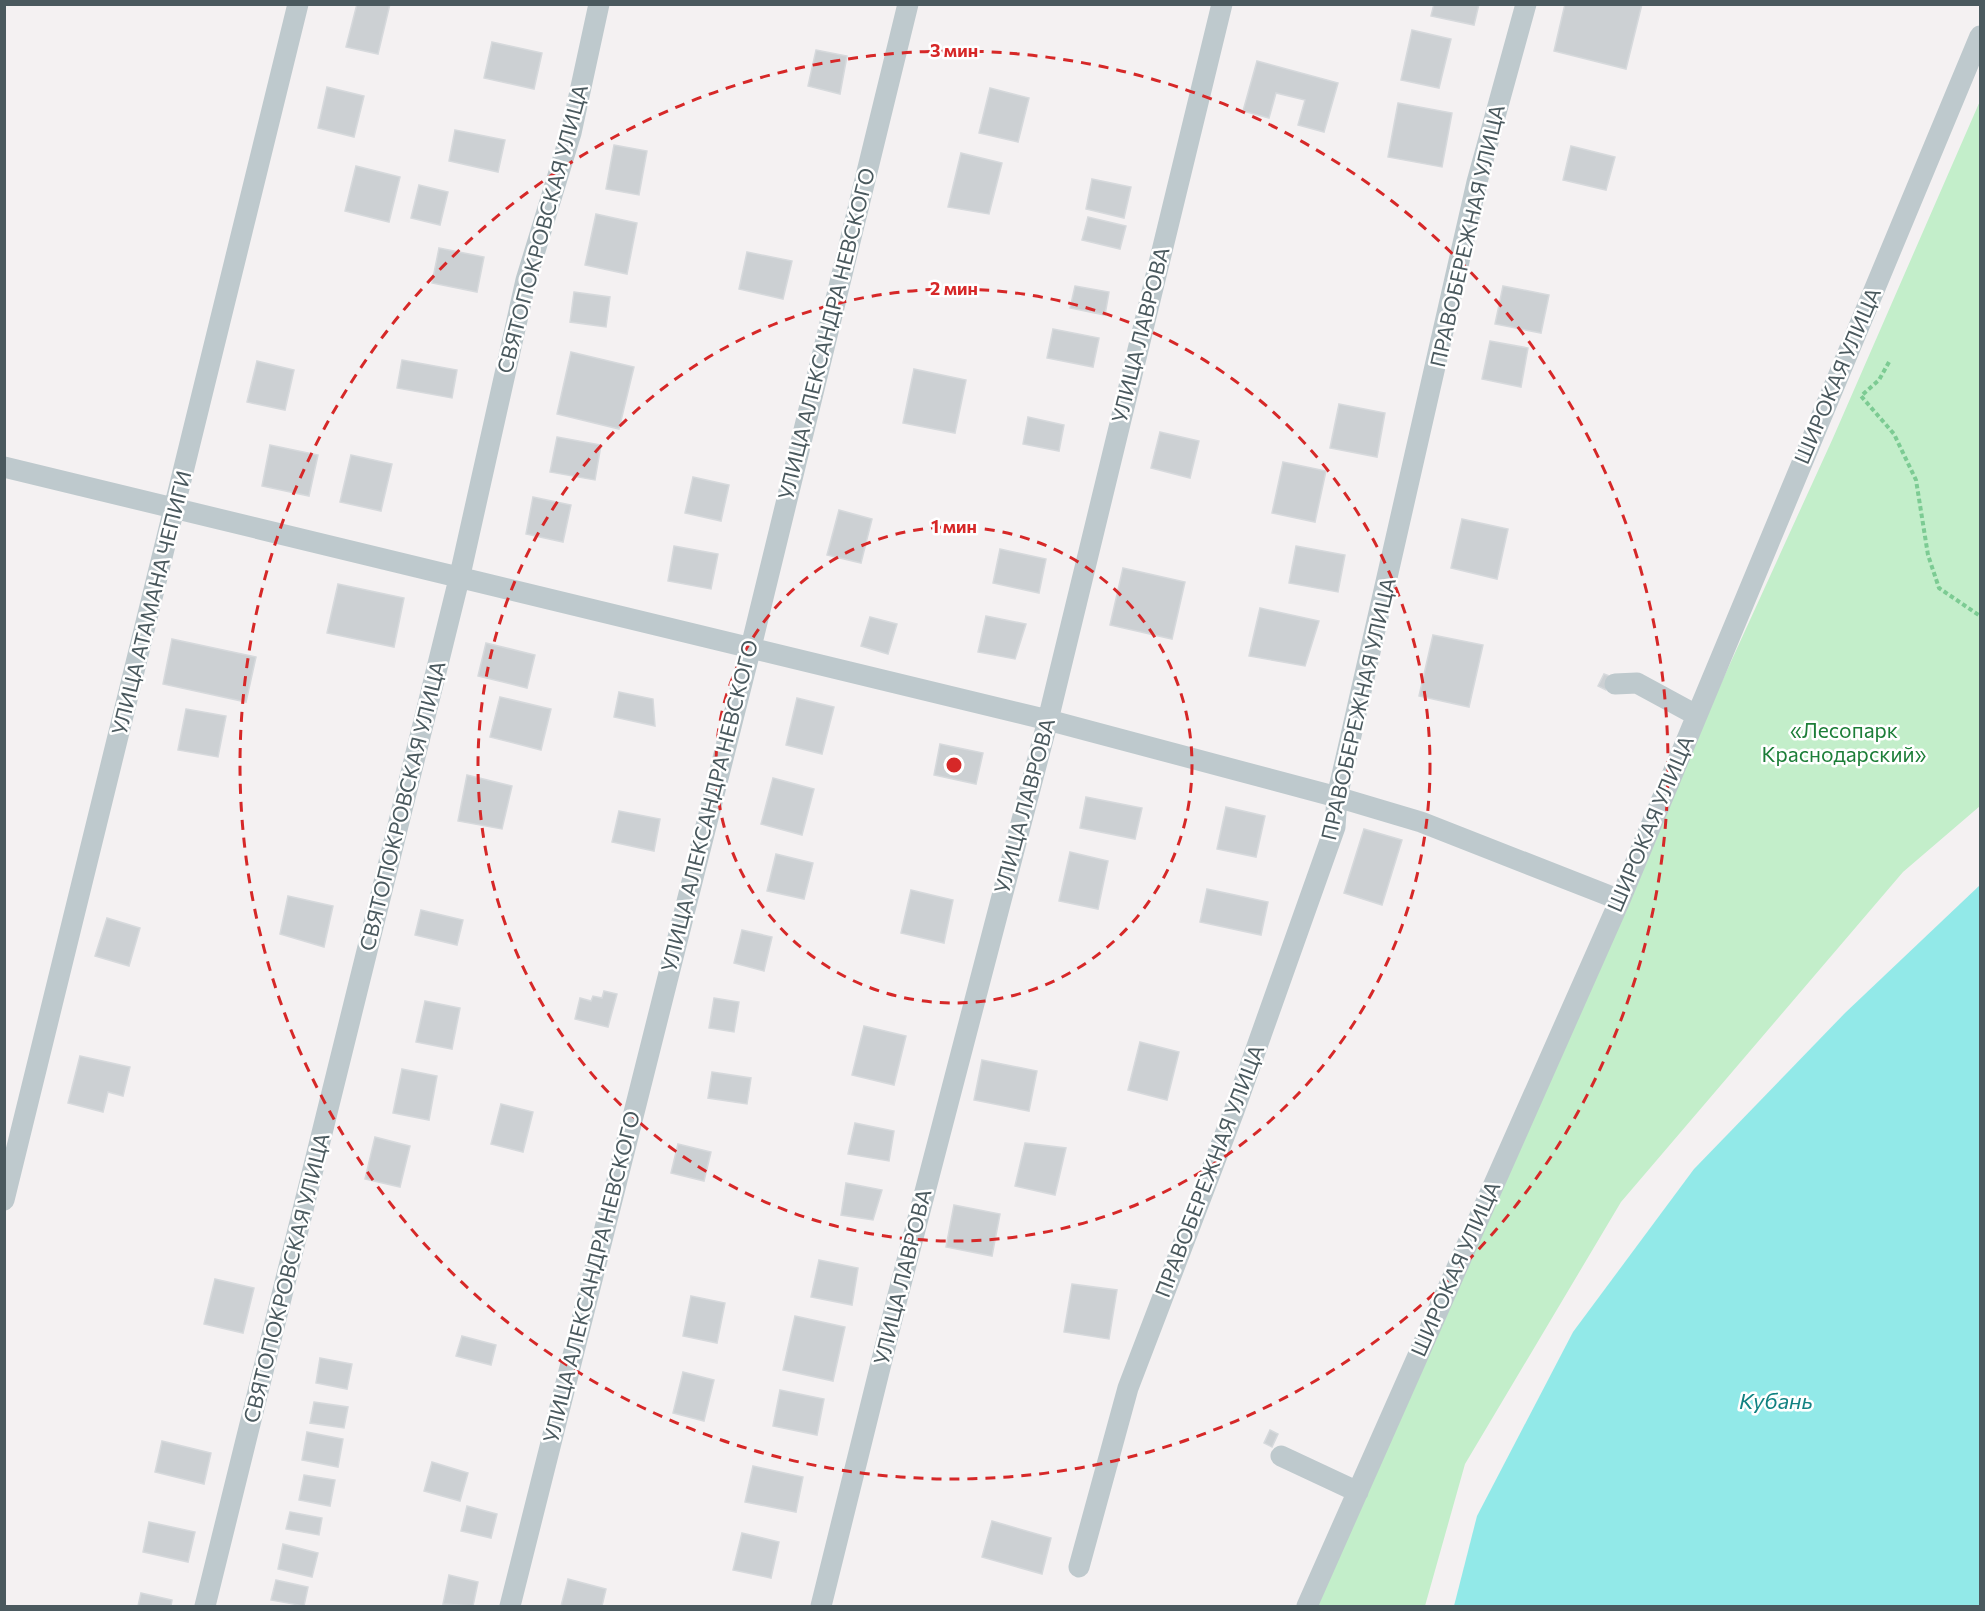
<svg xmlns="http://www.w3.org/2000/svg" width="1985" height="1611" font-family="Commissioner,sans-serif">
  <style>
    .green { fill: #c3eeca }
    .water { fill: #92e9e8 }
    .building { fill: #ccd0d3; stroke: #d6d9dc; stroke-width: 1.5 }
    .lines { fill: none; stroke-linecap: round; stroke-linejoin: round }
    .path { stroke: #7ccb93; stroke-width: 4; stroke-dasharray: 4.5 3; stroke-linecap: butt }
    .minor { stroke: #bec9cd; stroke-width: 21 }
    .ring { fill: none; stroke: #d62828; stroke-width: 3; stroke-dasharray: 10 8 }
    .labels { text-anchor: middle; stroke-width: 5; stroke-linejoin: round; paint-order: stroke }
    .street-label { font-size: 21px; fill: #4a595e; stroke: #fff }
    .park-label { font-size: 21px; fill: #1c7e38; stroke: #fff }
    .water-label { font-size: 22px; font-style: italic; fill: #128282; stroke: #fff }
    .centre { fill: #d62828; stroke: #fff; stroke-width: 3 }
    .ring-label { font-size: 18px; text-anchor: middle; font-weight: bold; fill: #d62828; stroke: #fff; stroke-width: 5; stroke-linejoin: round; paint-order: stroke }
  </style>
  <rect width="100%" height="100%" fill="#f4f1f2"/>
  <!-- green -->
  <path class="green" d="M1980,101V806L1903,872L1621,1202L1465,1464L1425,1606H1300L1833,438Z"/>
  <!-- water -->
  <path class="water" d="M1980,885V1606H1454L1477,1516L1573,1332L1694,1169L1845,1013Z"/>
  <!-- building -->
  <path class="building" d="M357,4H390L378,54L346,47Z
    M1434,4H1479L1474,25L1431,16Z
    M1565,4H1642L1626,69L1554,51Z
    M1412,30L1451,39L1439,88L1401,80Z
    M492,42L542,53L534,89L484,78Z
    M816,50L847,56L840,94L808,86Z
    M1257,61L1338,83L1324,132L1298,125L1305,100L1276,93L1269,118L1243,111Z
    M327,87L364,96L354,137L318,128Z
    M990,88L1029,98L1018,142L979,133Z
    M1398,103L1452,113L1442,167L1388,157Z
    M455,130L505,140L498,172L449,161Z
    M614,145L647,151L639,195L606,189Z
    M1571,146L1615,157L1606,190L1563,180Z
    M961,153L1002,163L989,214L948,207Z
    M356,166L400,177L389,222L345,211Z
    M1092,179L1131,187L1124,218L1086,209Z
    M419,185L448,192L440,225L411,218Z
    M596,214L637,223L627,274L585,265Z
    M1088,217L1126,226L1120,249L1082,240Z
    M439,248L484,257L477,292L432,283Z
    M747,252L792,261L783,299L739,289Z
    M1075,286L1109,292L1105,315L1070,308Z
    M1503,286L1549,295L1541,333L1495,324Z
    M574,292L610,297L606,327L570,322Z
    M1053,329L1099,338L1093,367L1047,358Z
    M1490,341L1528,348L1521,387L1482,379Z
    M571,352L634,367L619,429L557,414Z
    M402,360L457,370L452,398L397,388Z
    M257,361L294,370L285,410L247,402Z
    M914,369L966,380L955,433L903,423Z
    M1339,404L1385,413L1377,457L1330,448Z
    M1028,417L1064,425L1059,451L1023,444Z
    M1160,432L1199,441L1190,478L1151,468Z
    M557,437L601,445L595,480L550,472Z
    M270,445L318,455L309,496L262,486Z
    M351,455L392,464L381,511L340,502Z
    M1283,462L1326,471L1315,522L1272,513Z
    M693,477L729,485L721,521L685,513Z
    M533,497L571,505L563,542L526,534Z
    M839,510L872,519L861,563L827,555Z
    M1462,519L1508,529L1497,579L1451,568Z
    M674,546L718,554L711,589L668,581Z
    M1296,546L1345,555L1338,592L1289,583Z
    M1000,549L1046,559L1039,593L993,583Z
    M1123,568L1185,582L1172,639L1110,625Z
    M338,584L404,598L394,647L327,633Z
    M1260,608L1319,621L1305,666L1249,656Z
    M986,616L1026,624L1015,659L978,652Z
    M870,617L897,624L888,654L861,646Z
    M1433,635L1483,645L1469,707L1419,696Z
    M172,639L256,657L246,702L163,684Z
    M486,643L535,655L527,688L478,676Z
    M1604,674L1612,677L1606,690L1598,686Z
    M619,692L653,699L655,726L614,717Z
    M500,697L551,709L541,750L490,737Z
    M797,698L834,707L822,754L786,745Z
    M186,709L226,716L218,757L178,750Z
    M940,744L983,753L976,784L934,775Z
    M467,775L512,786L502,829L458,821Z
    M773,778L814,789L802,835L761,824Z
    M1086,797L1142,808L1135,839L1080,828Z
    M1226,807L1265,816L1256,857L1217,849Z
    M619,811L660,819L654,851L612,842Z
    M1364,829L1402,840L1382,905L1344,893Z
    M1070,852L1108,861L1098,909L1059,901Z
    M776,854L813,863L804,899L767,891Z
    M1207,889L1268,902L1261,935L1200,922Z
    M911,890L953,900L944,943L901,933Z
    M288,896L333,906L324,947L280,934Z
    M421,910L463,920L457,945L415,935Z
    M107,918L140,928L129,966L95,956Z
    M742,930L772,937L764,971L734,963Z
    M604,991L617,994L608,1027L575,1019L580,998L591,1001L593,996L602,998Z
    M714,998L739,1002L734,1032L709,1028Z
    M425,1001L460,1008L452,1049L416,1042Z
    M864,1026L906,1036L894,1085L852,1075Z
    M1140,1042L1179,1052L1167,1100L1128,1090Z
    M80,1056L130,1067L123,1096L108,1092L103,1112L68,1103Z
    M982,1060L1037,1071L1029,1111L974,1100Z
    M402,1069L437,1076L429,1120L393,1113Z
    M712,1072L751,1078L747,1104L708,1098Z
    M501,1104L533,1112L523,1152L491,1144Z
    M855,1123L894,1131L889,1161L848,1154Z
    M375,1137L410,1146L400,1187L365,1179Z
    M1025,1143L1066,1148L1055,1195L1015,1186Z
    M678,1144L711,1152L704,1181L671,1173Z
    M846,1183L882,1190L873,1220L841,1215Z
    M954,1205L1000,1214L992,1256L946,1247Z
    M819,1260L858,1268L852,1305L811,1297Z
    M215,1279L254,1288L243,1333L204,1324Z
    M1072,1284L1117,1290L1109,1339L1064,1332Z
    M691,1296L725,1303L717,1343L683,1336Z
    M795,1316L845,1327L833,1381L783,1370Z
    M462,1336L496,1345L491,1365L456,1356Z
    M320,1358L352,1364L347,1389L316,1383Z
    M683,1372L714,1380L704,1421L673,1413Z
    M780,1390L824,1399L817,1435L773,1426Z
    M314,1402L348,1407L344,1428L310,1423Z
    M1270,1430L1278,1434L1272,1447L1264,1443Z
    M307,1432L343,1439L338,1467L302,1460Z
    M162,1441L211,1453L204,1484L155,1472Z
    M432,1462L468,1473L460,1501L424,1491Z
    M753,1466L803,1477L796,1512L745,1502Z
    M304,1475L335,1480L330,1506L299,1500Z
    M467,1506L497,1514L491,1538L461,1531Z
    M290,1512L322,1518L319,1535L286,1529Z
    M992,1521L1051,1538L1042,1574L982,1557Z
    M149,1522L195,1532L188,1562L143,1552Z
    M742,1533L779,1542L771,1578L733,1570Z
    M283,1544L318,1553L312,1577L278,1569Z
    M449,1575L478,1582L473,1606L443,1604Z
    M568,1579L606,1589L602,1606H561Z
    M276,1580L308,1587L304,1606L271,1600Z
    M141,1593L172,1600L171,1606H138Z"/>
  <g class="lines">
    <!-- path -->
    <path class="path" d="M1889,362L1879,380L1861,396L1894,434L1916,480L1928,555L1939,588L1980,616"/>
    <!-- minor -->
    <path class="minor" d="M4,467L1048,720L1337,797L1421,822L1620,900
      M1615,684L1637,683L1696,715
      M4,1200L298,4
      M1281,1456L1358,1492
      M1079,1567L1128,1388L1234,1111L1335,827L1337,797L1477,182L1526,4
      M205,1606L460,575L526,280L571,133L599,4
      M510,1606L751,647L908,4
      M821,1606L897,1299L1048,720L1222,4
      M1307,1606L1620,900L1980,36"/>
  </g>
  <!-- distance rings -->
  <g class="ring">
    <circle cx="954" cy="765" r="238"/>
    <circle cx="954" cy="765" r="476"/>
    <circle cx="954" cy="765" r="714"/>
  </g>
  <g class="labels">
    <!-- street labels -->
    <g class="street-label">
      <text transform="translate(543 229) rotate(-75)" y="7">СВЯТОПОКРОВСКАЯ УЛИЦА</text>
      <text transform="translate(1468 236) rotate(-77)" y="7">ПРАВОБЕРЕЖНАЯ УЛИЦА</text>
      <text transform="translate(827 334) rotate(-76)" y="7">УЛИЦА АЛЕКСАНДРА НЕВСКОГО</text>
      <text transform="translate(1141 335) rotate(-76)" y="7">УЛИЦА ЛАВРОВА</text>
      <text transform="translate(1838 376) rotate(-67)" y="7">ШИРОКАЯ УЛИЦА</text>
      <text transform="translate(152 603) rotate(-76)" y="7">УЛИЦА АТАМАНА ЧЕПИГИ</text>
      <text transform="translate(1359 709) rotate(-77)" y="7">ПРАВОБЕРЕЖНАЯ УЛИЦА</text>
      <text transform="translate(403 806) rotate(-76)" y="7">СВЯТОПОКРОВСКАЯ УЛИЦА</text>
      <text transform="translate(710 806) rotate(-76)" y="7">УЛИЦА АЛЕКСАНДРА НЕВСКОГО</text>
      <text transform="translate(1025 806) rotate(-75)" y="7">УЛИЦА ЛАВРОВА</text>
      <text transform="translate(1651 824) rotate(-67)" y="7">ШИРОКАЯ УЛИЦА</text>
      <text transform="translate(1210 1171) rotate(-69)" y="7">ПРАВОБЕРЕЖНАЯ УЛИЦА</text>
      <text transform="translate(1456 1269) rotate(-66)" y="7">ШИРОКАЯ УЛИЦА</text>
      <text transform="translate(592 1277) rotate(-76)" y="7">УЛИЦА АЛЕКСАНДРА НЕВСКОГО</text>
      <text transform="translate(903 1277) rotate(-76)" y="7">УЛИЦА ЛАВРОВА</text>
      <text transform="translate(287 1278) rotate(-76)" y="7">СВЯТОПОКРОВСКАЯ УЛИЦА</text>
    </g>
    <!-- park labels -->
    <g class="park-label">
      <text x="1844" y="738">«Лесопарк<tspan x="1844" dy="24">Краснодарский»</tspan></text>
    </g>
    <!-- water labels -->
    <g class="water-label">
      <text x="1776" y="1409">Кубань</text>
    </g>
  </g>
  <circle cx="954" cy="765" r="9" class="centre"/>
  <g class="ring-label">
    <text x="954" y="57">3 мин</text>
    <text x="954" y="295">2 мин</text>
    <text x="954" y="533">1 мин</text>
  </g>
  <!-- border -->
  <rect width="1985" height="1611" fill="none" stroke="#4a595e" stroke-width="12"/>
</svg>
